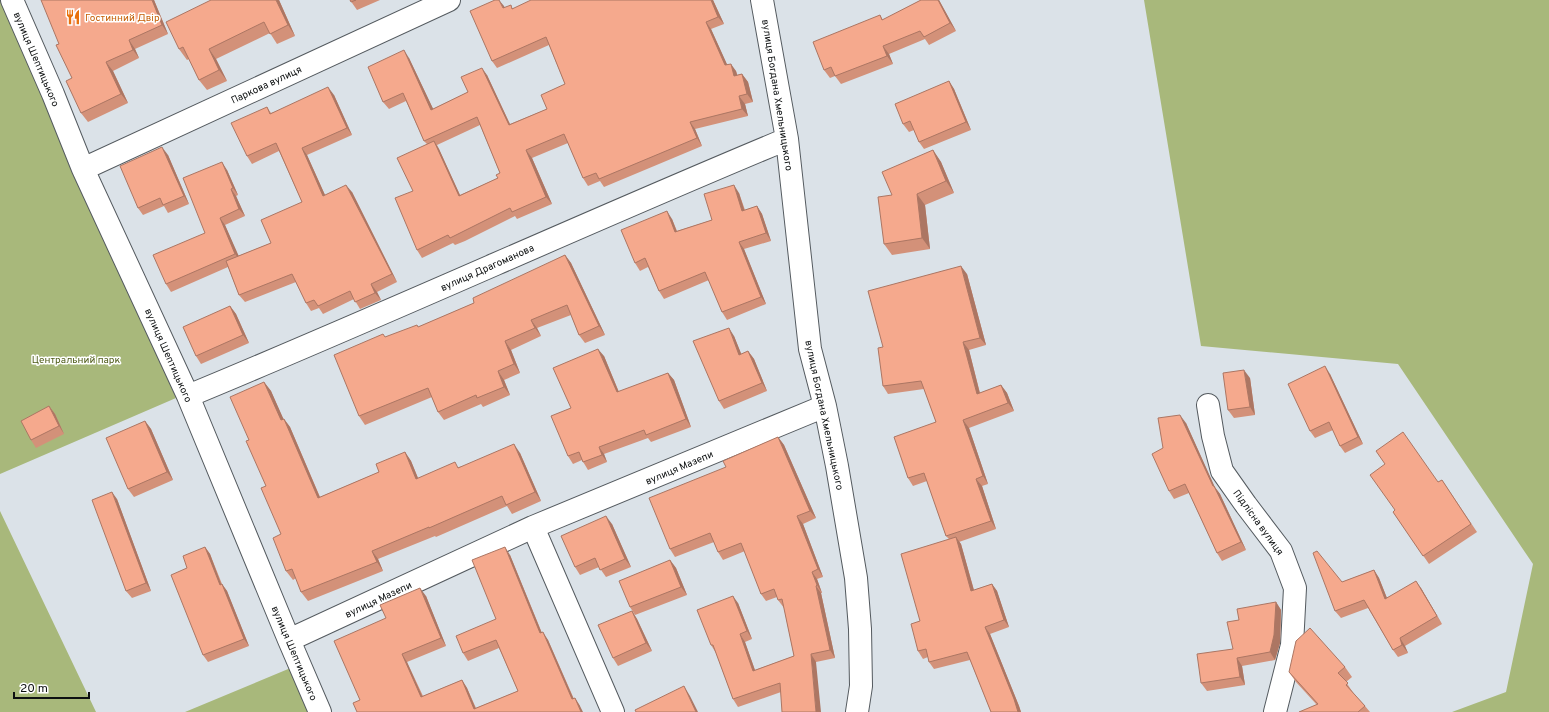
<svg xmlns="http://www.w3.org/2000/svg" width="1549" height="712" font-family="Overpass,sans-serif">
  <style>
    .green { fill: #a8b87b }
    .lines { fill: none; stroke-linecap: round; stroke-linejoin: round }
    .street-casing { stroke: #545a5f; stroke-width: 24 }
    .street { stroke: #fff; stroke-width: 22 }
    .wall { fill: #d39179; fill-rule: evenodd }
    .shaded-wall { fill: #ac7663 }
    .building { fill: #f5a98d; stroke: #ac7663 }
    .labels { text-anchor: middle; stroke-width: 3; stroke-linejoin: round; paint-order: stroke }
    .food-label { font-size: 10px; fill: #c56008; stroke: #fff; text-anchor: start }
    .street-label { font-size: 10px; fill: #0d1011; stroke: #fff }
    .park-label { font-size: 10px; fill: #4f5c19; stroke: #fff }
  </style>
  <rect width="100%" height="100%" fill="#dbe2e8"/>
  <!-- green -->
  <path class="green" d="M0,0H1L176,398L0,474Z
    M1144,0H1549V712H1452L1506,692L1533,564L1398,364L1201,346Z
    M0,511L96,712H0Z
    M293,667L311,712H185Z"/>
  <g class="lines">
    <!-- street casing -->
    <g class="street-casing">
      <path id="street" d="M12,0L53,94L83,169L188,396L289,640L320,712
        M762,0L787,139L810,349L825,406L837,466L856,578L860,629L861,686L857,712
        M83,169L449,0
        M188,396C389,313 587,222 787,139
        M1208,405L1213,436L1222,471L1246,505L1281,551L1295,588L1292,645L1275,712
        M533,527L613,712
        M289,640L533,527L825,406"/>
    </g>
    <!-- street -->
    <use href="#street" class="street"/>
  </g>
  <!-- wall -->
  <path class="wall" d="M154,0L168,34L135,49L139,58L113,71L128,103L88,122L81,113L72,78L59,44Z
    M211,0H279L295,36L277,44L270,33L216,59L227,81L207,90L199,80L189,59L187,60L179,49Z
    M350,0H380L357,10Z
    M713,0L724,24L711,29L727,65L736,71L737,75L742,74L748,82L753,102L745,104L748,116L695,129L702,146L604,187L600,181L588,186L583,178L568,143L532,158L552,204L517,219L515,216L465,241L455,245L453,243L422,258L417,250L413,191L427,144L424,141L406,101L389,109L383,102L409,58L433,109L468,92L487,75L510,124L547,109L565,84L549,45L497,68L492,61L504,6V8H513ZM480,125L500,173L498,178L460,195L439,149L437,145Z
    M921,0H939L956,31L929,45L925,39L889,54L893,64L841,84L835,76L830,78L824,70L880,15L883,20Z
    M949,81L954,89L971,130L924,149L919,142L914,130L909,132L903,124Z
    M334,95L352,135L307,155L325,195L352,192L397,282L377,292L381,300L360,309L354,299L323,314L319,308L311,311L306,303L296,282L245,302L239,295L228,267L171,292L166,284L205,233L227,170L238,195L236,196L245,216L225,225L238,256L271,243L302,202L279,151L252,164L247,156L267,107L271,113Z
    M933,150L941,162L954,193L925,205L930,249L892,255L884,244L892,195Z
    M168,155L189,204L168,213L164,206L143,215L138,208Z
    M739,193L745,210L757,206L762,214L771,241L744,249L766,304L727,320L722,312L709,280L664,299L659,291L648,267L640,271L635,263L672,219L677,231L712,220Z
    M565,255L571,263L605,335L585,343L579,335L571,315L537,328L541,336L511,350L520,373L504,380L510,395L483,407L481,404L444,420L438,412L432,397L365,425L359,416L386,337L419,327L474,303Z
    M967,274L986,345L969,350L980,393L1001,385L1007,393L1014,411L969,428L988,484L982,486L996,529L959,542L961,544L974,590L992,584L997,591L1009,627L990,634L1019,706L1021,712H991L970,660L934,669L929,662L928,657L923,659L918,651L920,621L949,539L946,536L927,481L913,486L908,478L936,422L924,389L888,394L883,386V347Z
    M230,306L236,314L249,343L201,364L196,356Z
    M734,336L741,354L748,351L754,359L767,391L724,409L719,401Z
    M604,356L619,392L668,373L674,380L691,427L651,442L648,438L604,454L607,462L588,470L582,460L573,464L568,456L571,408Z
    M1330,374L1363,444L1345,453L1340,446L1333,430L1315,438L1310,431Z
    M1250,378L1255,415L1234,418L1228,410Z
    M264,382L271,391L283,419H284L290,427L320,497L379,472L405,452L411,461L418,478L459,467L520,453L541,501L512,514L507,506L436,537L435,536L378,559L383,571L308,601L301,592L296,578L293,580L286,571L281,534L266,486L249,440Z
    M49,406L55,414L64,434L36,448L31,440Z
    M145,421L151,429L173,480L134,497L128,489Z
    M1186,423L1214,486L1220,494L1246,550L1222,561L1217,553L1189,493L1174,499L1169,491L1163,448Z
    M778,437L784,445L816,518L803,524L823,577L817,579L822,593H821L835,658L816,662L781,692L738,707L733,699L716,653L711,645L738,603L752,639L745,642L755,670L794,656L784,608L778,600L777,597L766,601L761,594L745,551L723,560L718,552L714,542L675,557L670,549L726,467Z
    M1385,464L1438,482L1442,480L1477,532L1429,564L1393,512L1395,510Z
    M117,499L151,591L132,598L126,591Z
    M612,524L631,567L606,577L599,567L580,575L575,567Z
    M205,547L210,554L222,584L227,591L249,646L208,662L203,655L187,568Z
    M510,555L542,633L548,640L574,699L575,698L580,706L357,712L360,700L426,596L446,646L407,662L423,696L462,680L467,688L476,708L518,691L499,648L468,661L463,653L496,619Z
    M670,560L676,568L687,595L635,615L630,607Z
    M1374,570L1379,578L1387,598L1421,588L1442,624L1405,646L1408,653L1398,657L1393,650L1368,608L1341,618L1335,611L1342,582Z
    M1276,602L1281,610L1280,643L1275,660L1242,666L1245,685L1207,691L1201,683L1233,649L1239,620Z
    M632,611L637,619L652,651L618,666L613,658Z
    M1345,667L1352,677L1346,682L1354,694L1365,706L1370,712H1300L1317,705L1296,682L1289,672Z"/>
  <!-- shaded-wall -->
  <path class="shaded-wall" d="M152,0H154L168,34L162,25Z
    M276,0H279L295,36L288,25Z
    M499,0L504,6L508,16L503,8Z
    M711,0H713L724,24L718,17Z
    M938,0H939L956,31L950,23Z
    M706,22L711,29L731,73L725,65Z
    M129,40L135,49L139,58L133,50Z
    M883,46L889,54L893,64L887,56Z
    M209,49L216,59L227,81L219,70Z
    M404,50L409,58L437,117L431,110Z
    M106,62L113,71L128,103L121,94Z
    M731,64L736,71L740,84L734,76Z
    M482,68L487,75L514,133L509,125Z
    M742,74L748,82L753,102L747,94Z
    M949,81L954,89L971,130L966,122Z
    M328,87L334,95L352,135L347,128Z
    M739,96L745,104L748,116L742,109Z
    M690,122L695,129L702,146L697,138Z
    M434,141L439,149L464,204L459,196Z
    M162,147L168,155L189,204L184,196Z
    M302,148L307,155L329,204L323,196Z
    M526,150L532,158L552,204L546,197Z
    M933,150L941,162L954,193L946,181Z
    M222,162L227,170L238,195L233,188Z
    M346,185L352,192L397,282L392,274Z
    M734,185L739,193L747,219L742,211Z
    M231,189L236,196L245,216L239,209Z
    M917,194L925,205L930,249L922,238Z
    M757,206L762,214L771,241L766,233Z
    M667,211L672,219L680,240L675,232Z
    M220,218L225,225L241,261L235,254Z
    M739,242L744,249L766,304L761,297Z
    M565,255L571,263L605,335L599,326Z
    M961,266L967,274L986,345L980,338Z
    M371,284L377,292L381,300L375,293Z
    M230,306L236,314L249,343L243,335Z
    M531,320L537,328L541,336L535,328Z
    M729,328L734,336L745,363L739,355Z
    M505,341L511,350L520,373L514,364Z
    M963,342L969,350L982,402L977,394Z
    M598,349L604,356L622,400L617,392Z
    M748,351L754,359L767,391L762,383Z
    M1325,366L1330,374L1363,444L1358,437Z
    M1244,370L1250,378L1255,415L1250,407Z
    M498,371L504,380L510,395L504,387Z
    M668,373L674,380L691,427L686,419Z
    M264,382L271,391L288,429L281,420Z
    M1001,385L1007,393L1014,411L1008,403Z
    M49,406L55,414L64,434L59,426Z
    M1180,415L1186,423L1218,494L1213,486Z
    M284,419L290,427L324,507L318,498Z
    M963,420L969,428L988,484L983,476Z
    M145,421L151,429L173,480L167,472Z
    M778,437L784,445L816,518L810,511Z
    M514,444L520,453L541,501L535,492Z
    M599,447L604,454L607,462L602,455Z
    M405,452L411,461L422,488L416,479Z
    M976,479L982,486L996,529L991,521Z
    M1214,486L1220,494L1246,550L1241,542Z
    M112,492L117,499L151,591L146,583Z
    M606,516L612,524L631,567L625,559Z
    M797,516L803,524L823,577L818,569Z
    M956,537L961,544L976,598L971,591Z
    M205,547L210,554L224,592L220,585Z
    M505,547L510,555L545,641L540,633Z
    M372,551L378,559L383,571L377,562Z
    M670,560L676,568L687,595L681,587Z
    M1374,570L1379,578L1390,606L1385,599Z
    M812,572L817,579L822,593L817,585Z
    M1416,581L1421,588L1442,624L1437,616Z
    M222,584L227,591L249,646L244,639Z
    M992,584L997,591L1009,627L1004,620Z
    M816,586L821,593L835,658L830,650Z
    M420,588L426,596L446,646L441,638Z
    M733,596L738,603L752,639L747,631Z
    M1276,602L1281,610L1280,643L1275,660L1270,652Z
    M632,611L637,619L652,651L646,643Z
    M985,627L990,634L1019,706L1021,712H1018Z
    M543,632L548,640L577,707L572,699Z
    M740,634L745,642L758,679L753,671Z
    M1400,638L1405,646L1408,653L1402,645Z
    M402,654L407,662L426,705L421,697Z
    M811,654L816,662L821,712H816Z
    M1237,658L1242,666L1245,685L1240,677Z
    M462,680L467,688L477,712L474,709Z
    M684,686L690,696L698,712H696Z
    M575,698L580,706L583,712H581Z"/>
  <!-- building -->
  <path class="building" d="M41,0H152L162,25L129,40L133,50L106,62L121,94L81,113L66,81L72,78L56,45L59,44Z
    M211,0H276L288,25L270,34L264,22L209,49L219,70L199,80L183,47L179,49L166,22Z
    M350,0H356L351,2Z
    M495,0H499L503,8L511,5L512,9L531,0H711L718,17L706,22L725,65L731,64L734,76L742,74L747,94L739,96L742,109L690,122L697,138L599,179L596,173L583,178L564,134L526,150L546,197L512,212L510,208L450,238L448,235L417,250L395,198L413,191L397,158L434,141L459,196L498,178L496,175L500,173L477,117L424,141L403,93L383,102L368,67L404,50L431,110L468,92L461,77L482,68L509,125L547,109L541,95L565,84L546,37L492,61L470,11Z
    M921,0H938L950,23L924,37L920,31L883,46L887,56L835,76L831,67L824,70L813,42L880,15L882,20Z
    M949,81L966,122L919,142L910,121L903,124L895,104Z
    M328,87L347,128L302,148L323,196L346,185L392,274L371,284L375,293L355,302L350,291L318,306L314,300L306,303L292,274L239,295L226,261L271,243L261,220L302,202L276,143L247,156L231,123L267,107L270,114Z
    M162,147L184,196L163,205L160,198L138,208L120,166Z
    M933,150L946,181L917,194L922,238L884,244L878,197L892,195L882,172Z
    M222,162L233,188L231,189L239,209L220,218L235,254L166,284L153,255L205,233L183,178Z
    M734,185L742,211L757,206L766,233L739,242L761,297L722,312L705,272L659,291L645,258L635,263L621,230L667,211L675,232L712,220L704,194Z
    M565,255L599,326L579,335L567,305L531,320L535,328L505,341L514,364L498,371L504,387L477,398L476,395L438,412L428,388L359,416L334,355L383,334L385,337L417,325L418,327L474,303L473,298Z
    M961,266L980,338L963,342L977,394L1001,385L1008,403L963,420L983,476L976,479L991,521L946,536L924,473L908,478L894,437L936,422L921,381L883,386L878,348L883,347L868,291Z
    M230,306L243,335L196,356L183,327Z
    M729,328L739,355L748,351L762,383L719,401L693,341Z
    M598,349L617,392L668,373L686,419L646,435L644,430L599,447L602,455L583,462L579,452L568,456L551,416L571,408L553,368Z
    M1325,366L1358,437L1340,446L1329,422L1310,431L1288,384Z
    M1244,370L1250,407L1228,410L1223,373Z
    M264,382L281,420L284,419L318,498L379,472L376,464L405,452L416,479L455,462L458,468L514,444L535,492L506,505L502,496L429,528V527L372,551L377,562L301,592L292,569L286,571L273,538L281,534L261,488L266,486L246,441L249,440L230,397Z
    M49,406L59,426L31,440L21,421Z
    M1180,415L1213,486H1214L1241,542L1217,553L1185,484L1169,491L1152,454L1163,448L1158,418Z
    M145,421L167,472L128,489L106,438Z
    M1403,432L1438,482L1442,480L1471,524L1423,556L1393,512L1395,510L1370,475L1385,464L1376,451Z
    M778,437L810,511L797,516L818,569L812,572L817,585L816,586L830,650L811,654L816,712H782L780,683L733,699L713,645H711L697,610L733,596L747,631L740,634L753,671L794,656L782,599L778,600L774,589L761,594L741,543L718,552L710,533L670,549L649,498L726,467L723,461Z
    M112,492L146,583L126,591L92,500Z
    M606,516L625,559L600,570L595,558L575,567L561,536Z
    M956,537L971,591L992,584L1004,620L985,627L1014,699L1018,712H991L967,652L929,662L926,649L918,651L911,624L920,621L901,554Z
    M205,547L220,585L222,584L244,639L203,655L171,575L187,568L183,556Z
    M505,547L540,633L543,632L572,699L575,698L581,712H357L353,703L360,700L334,641L386,618L380,605L420,588L441,638L402,654L421,697L462,680L474,709L518,691L496,640L463,653L456,636L496,619L472,560Z
    M1317,551L1342,582L1374,570L1385,599L1416,581L1437,616L1400,638L1402,645L1393,650L1364,600L1335,611L1313,553Z
    M670,560L681,587L630,607L619,581Z
    M1276,602L1274,635L1270,652L1237,658L1240,677L1201,683L1197,654L1233,649L1227,622L1239,620L1237,609Z
    M632,611L646,643L613,658L598,625Z
    M1310,628L1345,667L1338,673L1348,683L1346,685L1365,706L1358,712H1299L1318,704L1289,672L1296,641Z
    M684,686L696,712H636L635,710Z"/>
  <!-- icons -->
  <defs>
    <g id="restaurant-bare" transform="scale(1.2)"><path d="M-5-6h1v4h1v-4h1v4h1v-4h1v5L-1.5 .5V6h-2V.5L-5-1ZM5-6V6H3V1.5H1.5Q1.5-4 5-6Z" fill="#e8710a" stroke="#fff" stroke-width="2.5" paint-order="stroke"/></g>
  </defs>
  <g fill-rule="evenodd">
    <use href="#restaurant-bare" x="73" y="17"/>
  </g>
  <g class="labels">
    <!-- food labels -->
    <g class="food-label">
      <text x="85" y="21">Гостинний Двір</text>
    </g>
    <!-- street labels -->
    <g class="street-label">
      <text transform="translate(37 59) rotate(67)" y="4">вулиця Шептицького</text>
      <text transform="translate(266 84) rotate(-25)" y="4">Паркова вулиця</text>
      <text transform="translate(778 95) rotate(81)" y="4">вулиця Богдана Хмельницького</text>
      <text transform="translate(487 267) rotate(-24)" y="4">вулиця Драгоманова</text>
      <text transform="translate(169 355) rotate(66)" y="4">вулиця Шептицького</text>
      <text transform="translate(825 415) rotate(78)" y="4">вулиця Богдана Хмельницького</text>
      <text transform="translate(679 467) rotate(-23)" y="4">вулиця Мазепи</text>
      <text transform="translate(1259 522) rotate(54)" y="4">Підлісна вулиця</text>
      <text transform="translate(378 599) rotate(-25)" y="4">вулиця Мазепи</text>
      <text transform="translate(295 653) rotate(67)" y="4">вулиця Шептицького</text>
    </g>
    <!-- park labels -->
    <g class="park-label">
      <text x="76" y="363">Центральний парк</text>
    </g>
  </g>
  <!-- scale -->
  <path d="M14 692v6h75v-6" fill="none" stroke="#0d1011" stroke-width="2"/>
  <text x="20" y="692" font-size="12" fill="#0d1011" stroke="#ffffff" stroke-width="3" paint-order="stroke">20 m</text>
</svg>
